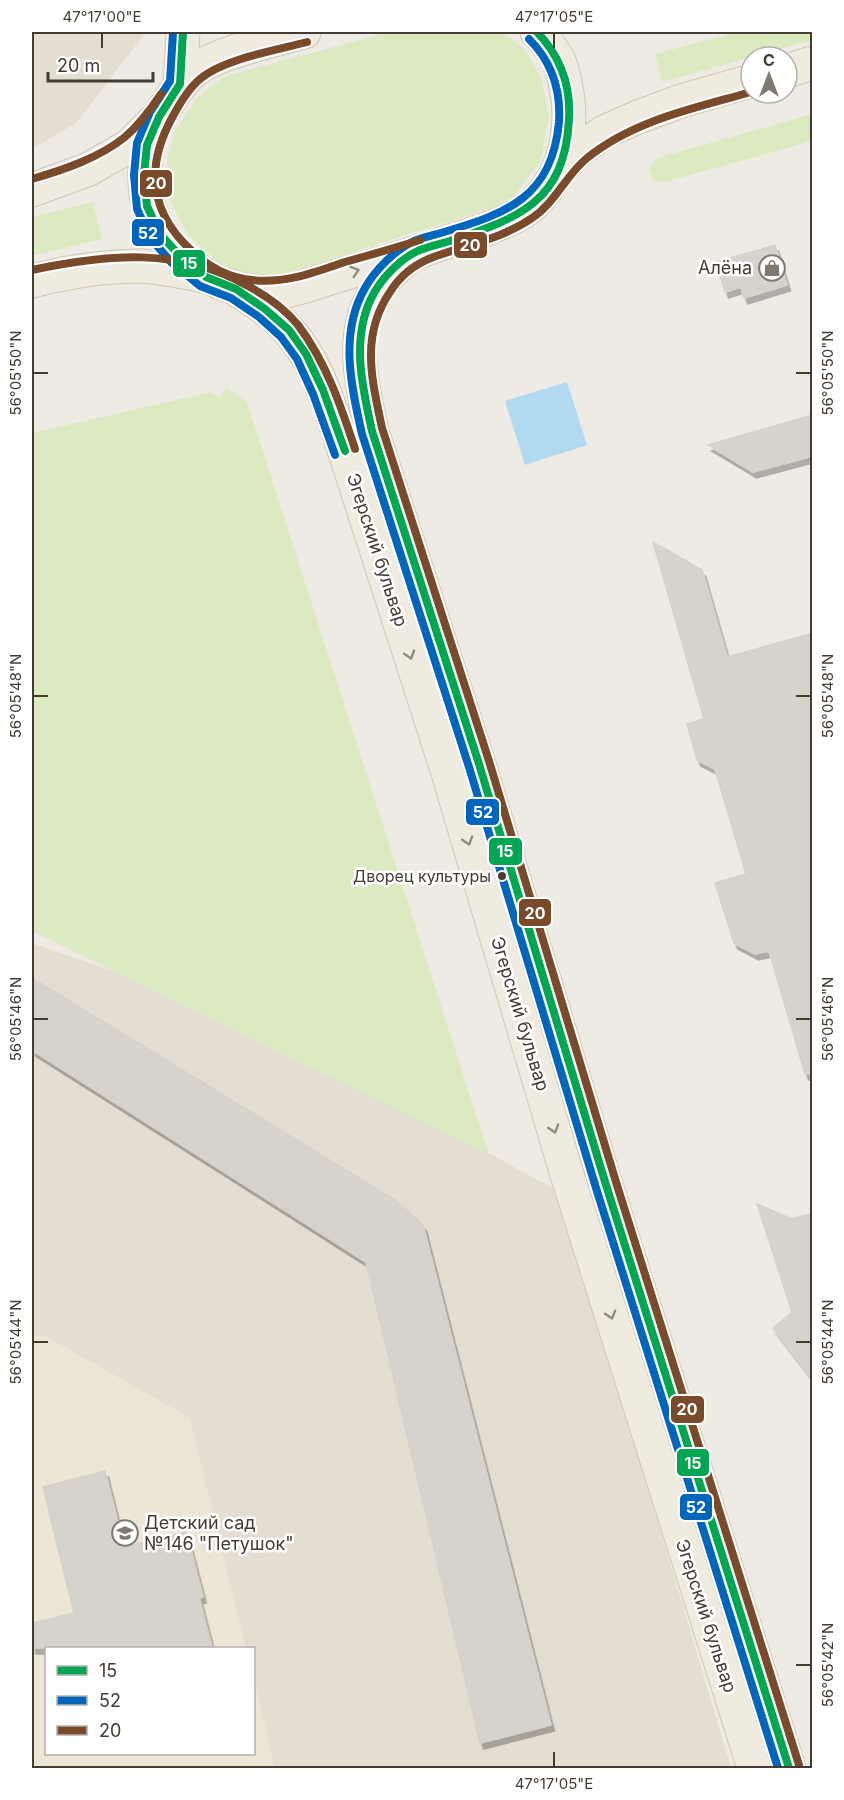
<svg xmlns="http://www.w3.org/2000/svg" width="844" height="1800" font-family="Inter,sans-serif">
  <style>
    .residential { fill: #e3ddd2; fill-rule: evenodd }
    .education { fill: #ede6d6 }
    .green { fill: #dceac2 }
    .water { fill: #b1daf0 }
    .building { fill: #d6d2cc; stroke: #d6d2cb; stroke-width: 1.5; filter: url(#shadow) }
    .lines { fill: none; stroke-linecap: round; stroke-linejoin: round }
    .major-casing { stroke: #d2c7b1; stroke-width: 35 }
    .major { stroke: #f0ebe1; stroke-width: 33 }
    .bus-1-casing { stroke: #fff; stroke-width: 12 }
    .bus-2-casing { stroke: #fff; stroke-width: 12 }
    .bus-3-casing { stroke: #fff; stroke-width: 12 }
    .bus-1 { stroke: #00a651; stroke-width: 8 }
    .bus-2 { stroke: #0065bd; stroke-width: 8 }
    .bus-3 { stroke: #7a4b2a; stroke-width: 8 }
    .oneway { stroke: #918b81 }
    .ticks { fill: none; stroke: #443c32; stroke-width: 2 }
    .bus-dot { fill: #443c32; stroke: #fff; stroke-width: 2 }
    .labels { text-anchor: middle; stroke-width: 5; stroke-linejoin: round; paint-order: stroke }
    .bus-label { font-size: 16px; fill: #443c32; stroke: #fff; text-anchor: end }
    .poi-label { font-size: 18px; fill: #443c32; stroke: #fff; text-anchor: end }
    .street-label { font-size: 18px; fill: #443c32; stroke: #fff }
    .line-badge { stroke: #fff; stroke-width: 2 }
    .badge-label { font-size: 16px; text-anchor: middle; font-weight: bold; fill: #fff }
    .neatline { fill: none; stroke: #443c32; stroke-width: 2 }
    .ticks-label { font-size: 15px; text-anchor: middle; fill: #443c32 }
  </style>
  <defs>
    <filter id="shadow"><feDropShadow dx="3.5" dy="6" stdDeviation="0" flood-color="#0004"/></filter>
  </defs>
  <rect width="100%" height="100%" fill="#eeebe5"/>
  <!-- residential -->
  <path class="residential" d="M32,32H146L76,123L32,149Z
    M32,943L228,1011L560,1192L731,1768H32ZM46,1648H254V1754H46Z"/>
  <!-- education -->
  <path class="education" d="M44,1335L190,1418L246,1648H46V1754H254V1679L275,1768H32V1338Z"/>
  <!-- green -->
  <path class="green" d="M389,32H502L523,48L541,77L549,117L540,162L514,196L488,209L277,276L245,275L219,263L188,235L169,199L167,159L174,133L196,99L223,77Z
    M737,32H812V40L662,82L655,54Z
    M812,114V141L665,182L653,181L649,169L657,158Z
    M93,202L102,239L32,256V217Z
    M226,387L247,402L489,1155L32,931V433L211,392L220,398Z"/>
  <!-- water -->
  <path class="water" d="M567,382L587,445L525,465L505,401Z"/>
  <!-- building -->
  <path class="building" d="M775,245L787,285L744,298L741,287L725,292L716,262Z
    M813,415V456L753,472L708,445Z
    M653,542L702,570L727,657L813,633V1073L805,1074L769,951L755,954L734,943L715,883L746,874L715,769L697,760L687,724L704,719Z
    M32,978L395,1200L423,1225L551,1725L480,1743L366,1262L32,1050Z
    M757,1204L792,1219L813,1213V1380L773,1328L792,1312Z
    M105,1471L124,1547L186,1532L203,1597L199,1598L212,1648H32V1623L74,1613L43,1487Z"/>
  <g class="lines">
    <!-- major casing -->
    <g class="major-casing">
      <path id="major" d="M304,32C276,40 215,53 194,71C182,81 174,93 166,106C157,119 148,136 146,152C142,192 146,217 173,248C203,283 246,298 291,290C308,286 326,279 343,274C371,266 398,259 426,249C454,239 508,225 530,207C562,179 572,141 568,100C566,87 564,72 559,61C553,50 545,40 537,32
        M787,71L812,63
        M180,84L183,32
        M558,172L578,151L604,132L638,117L684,100L751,81
        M32,190L89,169L129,146L155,120
        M413,253C399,265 384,278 374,294C349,336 362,386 372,431L479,764L606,1185L789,1768
        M32,281C67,272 103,266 139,266C161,267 183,272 205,276
        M236,289C255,302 274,313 288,330C316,360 328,402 341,440L448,773L565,1168L754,1768"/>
    </g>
    <!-- major -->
    <use href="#major" class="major"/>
    <!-- bus-1 casing -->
    <g class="bus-1-casing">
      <path id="bus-1" d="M183,32L180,84L159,117L147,145L144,175L147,206L160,234L179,255L206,277L236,289L265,309L289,330L306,354L323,390L345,451
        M537,32C560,56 571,85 569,119C565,202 519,218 450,241C440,244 429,246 420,250C402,257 383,277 374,293C350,336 362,386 372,431L479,764L606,1185L789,1768"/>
    </g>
    <!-- bus-2 casing -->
    <g class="bus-2-casing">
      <path id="bus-2" d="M173,32L170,81L150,112L137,143L134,175L137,209L151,239L172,263L200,286L231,298L259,317L281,337L297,359L313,394L335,455
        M529,39C552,62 561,90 559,122C552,197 508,213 444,232C434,235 423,237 414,241C395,250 375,270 365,288C339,333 351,386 362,434L469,767L596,1188L778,1768"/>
    </g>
    <!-- bus-3 casing -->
    <g class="bus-3-casing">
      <path id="bus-3" d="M307,42C277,50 223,59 200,79C188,89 180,103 173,116C145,166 149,212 192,251C208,267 230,278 252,280C285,284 315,272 345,262C370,255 395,248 420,240
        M751,92C695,108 634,120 587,158C566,175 555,203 532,218C502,239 465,245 431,258C413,265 400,276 390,292C360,336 372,380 382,428L489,761L616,1182L799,1765
        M32,179C63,170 99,158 125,137C139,125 151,109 161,94
        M32,270C107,254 179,247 248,286C267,296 285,309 298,325C326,362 341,406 355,449"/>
    </g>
    <!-- bus-1 -->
    <use href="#bus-1" class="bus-1"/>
    <!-- bus-2 -->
    <use href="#bus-2" class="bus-2"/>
    <!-- bus-3 -->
    <use href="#bus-3" class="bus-3"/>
  </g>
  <!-- one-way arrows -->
  <defs><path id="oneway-chevron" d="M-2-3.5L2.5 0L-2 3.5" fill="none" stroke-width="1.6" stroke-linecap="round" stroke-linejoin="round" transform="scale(1.5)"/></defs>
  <g class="oneway">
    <use href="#oneway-chevron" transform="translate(355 271) rotate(-17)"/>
    <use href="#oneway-chevron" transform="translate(410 655) rotate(72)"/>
    <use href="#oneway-chevron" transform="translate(468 841) rotate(73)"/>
    <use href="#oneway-chevron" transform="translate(554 1129) rotate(73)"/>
    <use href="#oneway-chevron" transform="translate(611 1315) rotate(73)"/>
  </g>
  <!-- ticks -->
  <path class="ticks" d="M102,33V48M554,33V48M33,373H48M796,373H811M33,696H48M796,696H811M33,1019H48M796,1019H811M33,1342H48M796,1342H811M796,1665H811M554,1752V1767"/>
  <!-- icons -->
  <defs>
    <g id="shop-ring" transform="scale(1.35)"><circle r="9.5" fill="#fff" stroke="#807971" stroke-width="1.5"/><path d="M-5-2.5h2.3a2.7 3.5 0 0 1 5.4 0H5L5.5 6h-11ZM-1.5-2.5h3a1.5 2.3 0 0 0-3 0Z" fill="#807971"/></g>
    <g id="school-ring" transform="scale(1.35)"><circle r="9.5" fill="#fff" stroke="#807971" stroke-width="1.5"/><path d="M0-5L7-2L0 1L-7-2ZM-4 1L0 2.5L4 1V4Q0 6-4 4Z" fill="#807971"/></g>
  </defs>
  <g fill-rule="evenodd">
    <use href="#shop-ring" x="772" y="268"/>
    <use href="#school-ring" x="125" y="1533"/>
  </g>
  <!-- markers -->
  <circle class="bus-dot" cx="502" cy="876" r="5"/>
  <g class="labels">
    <!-- bus labels -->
    <g class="bus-label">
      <text x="491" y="882">Дворец культуры</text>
    </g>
    <!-- poi labels -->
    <g class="poi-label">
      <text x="752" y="274">Алёна</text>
      <text x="144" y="1529" text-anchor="start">Детский сад<tspan x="144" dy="21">№146 "Петушок"</tspan></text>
    </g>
    <!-- street labels -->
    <g class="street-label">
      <text transform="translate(377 550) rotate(72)" y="6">Эгерский бульвар</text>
      <text transform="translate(520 1014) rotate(73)" y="6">Эгерский бульвар</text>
      <text transform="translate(706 1616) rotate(72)" y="6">Эгерский бульвар</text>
    </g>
  </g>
  <g class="line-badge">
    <rect x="139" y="169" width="34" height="29" rx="6" fill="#7a4b2a"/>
    <rect x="131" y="218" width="34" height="29" rx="6" fill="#0065bd"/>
    <rect x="453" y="231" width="35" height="28" rx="6" fill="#7a4b2a"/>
    <rect x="172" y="249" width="34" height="29" rx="6" fill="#00a651"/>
    <rect x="465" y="798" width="35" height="28" rx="6" fill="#0065bd"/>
    <rect x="488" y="837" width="35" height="29" rx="6" fill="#00a651"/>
    <rect x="518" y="898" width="34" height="29" rx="6" fill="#7a4b2a"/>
    <rect x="670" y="1395" width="35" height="29" rx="6" fill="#7a4b2a"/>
    <rect x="676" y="1448" width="34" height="29" rx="6" fill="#00a651"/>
    <rect x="679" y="1493" width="34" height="28" rx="6" fill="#0065bd"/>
  </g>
  <g class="badge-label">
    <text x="156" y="189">20</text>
    <text x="148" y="239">52</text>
    <text x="470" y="251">20</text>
    <text x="189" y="269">15</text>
    <text x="483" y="818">52</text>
    <text x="505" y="857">15</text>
    <text x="535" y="919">20</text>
    <text x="687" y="1415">20</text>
    <text x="693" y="1469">15</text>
    <text x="696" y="1513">52</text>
  </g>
  <!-- border -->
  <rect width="844" height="1800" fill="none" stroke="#ffffff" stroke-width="66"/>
  <!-- legend -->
  <rect x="45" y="1647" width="210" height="108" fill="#ffffff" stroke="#b4b1ad" stroke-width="1.5"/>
  <rect x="57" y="1666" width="30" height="9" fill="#00a651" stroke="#b4b1ad" stroke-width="1.5"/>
  <text x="99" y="1677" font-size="18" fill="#443c32">15</text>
  <rect x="57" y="1696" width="30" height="9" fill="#0065bd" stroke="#b4b1ad" stroke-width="1.5"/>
  <text x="99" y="1707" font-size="18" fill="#443c32">52</text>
  <rect x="57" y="1726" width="30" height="9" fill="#7a4b2a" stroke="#b4b1ad" stroke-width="1.5"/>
  <text x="99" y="1737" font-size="18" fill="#443c32">20</text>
  <!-- north arrow -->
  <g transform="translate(769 75)"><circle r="28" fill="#ffffff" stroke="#b4b1ad" stroke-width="1.5"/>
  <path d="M0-4.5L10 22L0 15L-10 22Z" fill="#807971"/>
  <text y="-9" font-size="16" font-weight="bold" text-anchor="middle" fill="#443c32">С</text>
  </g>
  <!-- scale -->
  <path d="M48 72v9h105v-9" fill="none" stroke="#443c32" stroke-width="3"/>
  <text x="57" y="72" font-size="18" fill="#443c32" stroke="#ffffff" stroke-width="4.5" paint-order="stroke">20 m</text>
  <rect x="33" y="33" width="778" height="1734" class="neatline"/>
  <g class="ticks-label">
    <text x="102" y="22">47°17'00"E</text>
    <text x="554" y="22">47°17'05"E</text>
    <text transform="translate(16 373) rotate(-90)" y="5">56°05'50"N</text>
    <text transform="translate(828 373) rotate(-90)" y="5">56°05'50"N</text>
    <text transform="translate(16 696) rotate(-90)" y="5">56°05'48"N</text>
    <text transform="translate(828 696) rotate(-90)" y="5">56°05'48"N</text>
    <text transform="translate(16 1019) rotate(-90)" y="5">56°05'46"N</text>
    <text transform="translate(828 1019) rotate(-90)" y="5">56°05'46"N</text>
    <text transform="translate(16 1342) rotate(-90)" y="5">56°05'44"N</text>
    <text transform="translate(828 1342) rotate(-90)" y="5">56°05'44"N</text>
    <text transform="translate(828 1665) rotate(-90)" y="5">56°05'42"N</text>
    <text x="554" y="1789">47°17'05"E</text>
  </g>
</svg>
